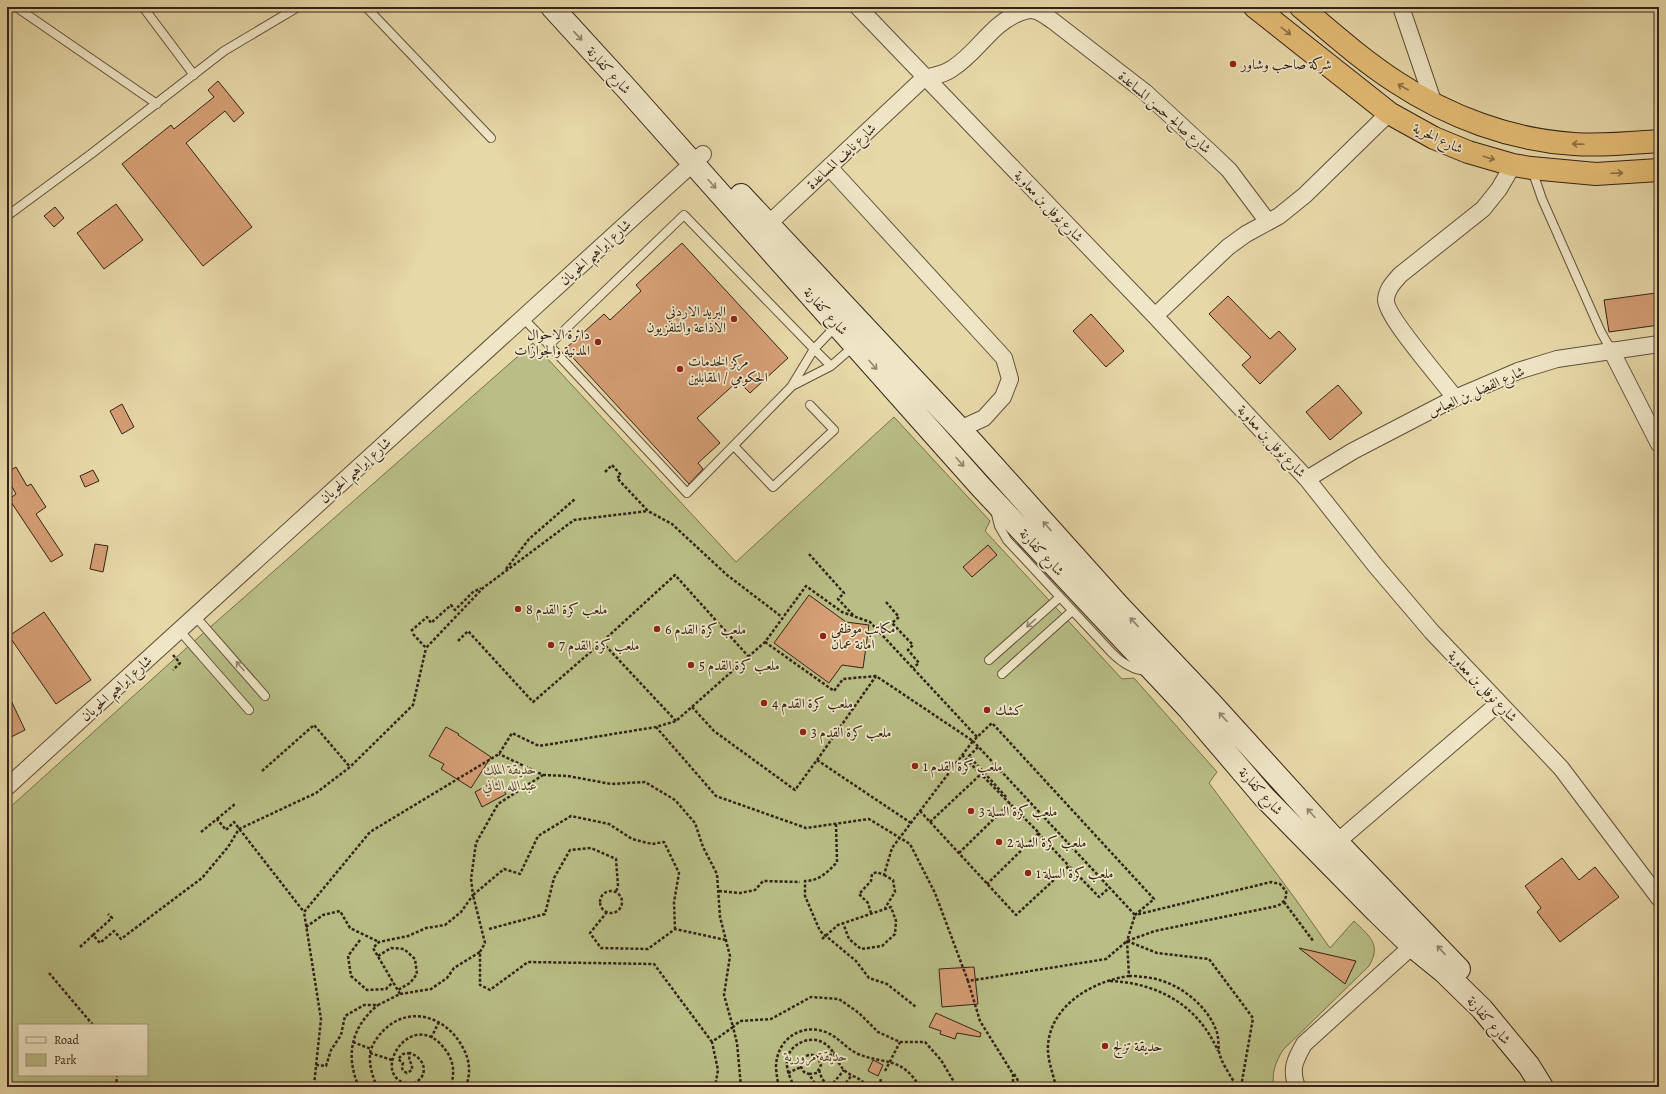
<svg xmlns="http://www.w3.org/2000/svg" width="1666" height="1094" font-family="Alegreya,Amiri,serif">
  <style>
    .green { fill: #b8be85; stroke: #76704f; fill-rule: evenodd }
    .building { fill: #d59e74; stroke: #352219 }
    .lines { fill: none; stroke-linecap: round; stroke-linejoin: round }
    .lane-casing { stroke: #62503d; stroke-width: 10 }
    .street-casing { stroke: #62503d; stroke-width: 18 }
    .secondary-casing { stroke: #352219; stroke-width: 24 }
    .highway-casing { stroke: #352219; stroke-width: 24 }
    .path { stroke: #352219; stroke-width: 2.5; stroke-dasharray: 3 2; stroke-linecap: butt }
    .lane { stroke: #efe6c6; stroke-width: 8 }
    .street { stroke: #efe6c6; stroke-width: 16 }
    .secondary { stroke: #efe6c6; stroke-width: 22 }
    .highway { stroke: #e4bc74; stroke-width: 22 }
    .oneway { stroke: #8c6f46 }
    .oneway2 { stroke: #928470 }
    .poi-dot { fill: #8f2418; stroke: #efe6c6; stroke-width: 1.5 }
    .labels { text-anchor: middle; stroke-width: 3.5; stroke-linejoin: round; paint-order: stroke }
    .poi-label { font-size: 14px; fill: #352219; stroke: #efe6c6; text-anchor: start }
    .street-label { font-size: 14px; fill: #352219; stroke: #efe6c6 }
    .park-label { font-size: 14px; font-style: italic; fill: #564934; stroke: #efe6c6 }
  </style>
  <rect width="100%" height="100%" fill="#e7d8a8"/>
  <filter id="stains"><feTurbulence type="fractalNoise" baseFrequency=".005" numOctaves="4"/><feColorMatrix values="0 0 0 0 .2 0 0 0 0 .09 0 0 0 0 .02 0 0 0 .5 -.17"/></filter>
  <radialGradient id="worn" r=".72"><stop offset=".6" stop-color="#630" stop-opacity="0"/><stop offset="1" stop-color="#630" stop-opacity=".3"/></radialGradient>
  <!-- green -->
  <path class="green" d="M533,343L736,562L894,417L990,521L985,531L1122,679L1134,678L1217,772L1209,783L1294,897L1330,948L1354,921C1369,936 1382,944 1369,966L1283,1050C1276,1061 1271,1074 1274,1087H7V810L191,644ZM19,1025H147V1075H19Z"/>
  <!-- building -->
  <path class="building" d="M218,81L244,113L234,122L225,111L186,143L252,227L203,266L122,164L171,125L174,129L214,97L208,90Z
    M116,204L143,240L104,269L77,233Z
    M55,207L64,218L54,227L44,216Z
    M682,243L788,358L750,393L738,381L697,418L720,443L698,463L703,469L689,484L565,349L604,314L610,320L641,291L636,285Z
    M1656,293L1659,325L1609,332L1604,300Z
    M1228,296L1270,339L1279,331L1296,349L1260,384L1242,365L1251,357L1209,314Z
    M1091,314L1124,351L1106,367L1073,331Z
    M1338,385L1362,413L1330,440L1306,412Z
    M122,404L134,427L122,434L110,411Z
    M16,467L27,486L31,484L46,507L36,514L63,555L51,562L9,499L16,494L7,478V472Z
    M93,470L99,481L85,487L80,476Z
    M95,544L108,546L103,572L90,569Z
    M988,545L997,555L972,577L963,567Z
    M809,595L846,622L869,625L863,668L842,665L829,683L774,643Z
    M44,612L91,680L56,704L9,636Z
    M7,692L25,730L7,739Z
    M446,727L459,734L458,735L491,757L471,788L441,769L444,764L429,756Z
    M497,780L506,794L482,807L475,792Z
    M1562,858L1579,880L1595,867L1619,897L1560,942L1537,912L1541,908L1525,886Z
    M1299,948L1356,961L1345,984Z
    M974,967L978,1004L942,1007L939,969Z
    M936,1013L981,1033L980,1037L957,1033L955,1039L940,1034L941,1031L929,1027Z
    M873,1060L883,1065L878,1076L868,1071Z"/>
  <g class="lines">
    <!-- lane casing -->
    <g class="lane-casing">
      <path id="lane" d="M16,7L157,104
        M143,7L194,75
        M366,7L491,138
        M1532,170L1542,199L1601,332L1611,350
        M7,216L91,154L224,51L298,7
        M523,318L549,345
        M831,366L814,349L684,215L549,345L687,493L791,387L814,349L836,326
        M792,386L831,366L854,346
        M734,446L773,487L834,430L810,405
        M995,510L999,526L1007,540L1112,653C1122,663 1132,670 1146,671
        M195,616L265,696
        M179,630L249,710
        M989,660L1060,597
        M1002,674L1072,611"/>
    </g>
    <!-- street casing -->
    <g class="street-casing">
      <path id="street" d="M858,7L1155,316L1307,479L1375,565L1432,632L1561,768L1659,898
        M1401,7L1434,104
        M829,167L1004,358L1010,379L1003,397L984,418L960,429
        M761,231L924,78C935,76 945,74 953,68C978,52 991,24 1019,13C1022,12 1027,10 1031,10C1039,10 1047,17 1053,21L1145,92L1210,152L1229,170L1268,222
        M1155,316L1228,247L1246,234L1279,216L1305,195L1389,113
        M1611,350L1659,444
        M1455,398C1443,381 1384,315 1386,299C1387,289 1393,283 1400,275L1483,209L1499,189L1513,165
        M1307,479L1353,451L1455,398L1518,371L1557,359L1659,344
        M7,787L703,154
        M1337,842L1499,703
        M1297,1087C1290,1069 1295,1060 1304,1044L1420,939"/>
    </g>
    <!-- secondary casing -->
    <g class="secondary-casing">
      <path id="secondary" d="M552,7L627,89L980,486L1189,709L1264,797L1376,911L1412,946L1444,972L1482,1009L1529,1066L1542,1087
        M741,195L960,429L1120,607L1210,702L1337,842L1459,969"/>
    </g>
    <!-- highway casing -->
    <g class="highway-casing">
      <path id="highway" d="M1255,7L1389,113L1434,138L1468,152L1513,165L1531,168L1596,174L1659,170
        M1301,7C1332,33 1362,60 1396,82C1449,117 1511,140 1574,144C1602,146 1631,143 1659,141"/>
    </g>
    <!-- path -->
    <path class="path" d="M605,472L612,465L621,475L617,478L648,511L672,524L727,575L782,617
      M809,554L844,593L838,599L854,616
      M506,569L529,539L575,499
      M886,602L899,617L892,623L913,645L908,650L919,663L913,668
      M411,631L427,617L431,623L451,605L455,610L473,592L481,588
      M413,634L426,648L483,588L574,520L648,511
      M458,641L468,631L533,702L602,642
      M765,642L834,691L843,679L876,676L973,741L892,848L884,875L877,872L872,874L871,881L859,894L868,903L871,913
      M173,655L180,663L173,670
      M692,707L714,731L795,790L817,760L911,823
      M676,721L602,642L675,575L748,656
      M978,747L969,756L1007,798
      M962,755L1039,833L987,884
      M817,760L876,676
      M262,771L314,725L350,767
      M543,775L568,776L611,784L645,782L675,800L695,823L703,847L717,874L720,917L730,956L724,995L733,1027L712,1042L718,1070L715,1087
      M920,811L1016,915L1069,866L1099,897L1110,887
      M217,819L235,804
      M930,822L981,774
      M836,824L837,862C828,872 819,881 805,881V896L820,931L856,961L869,978L887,984L916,1007
      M201,832L217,819L226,830L234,822L304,912
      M1038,833L1069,866
      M959,853L1010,803
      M884,875L893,880L895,892L885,908
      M600 902a11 11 0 1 1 22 0a11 11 0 1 1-22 0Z
      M719,891L740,893L755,890L763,881L800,882
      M1284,902L1314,942
      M607,912L590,933L601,948L648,949L675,929L726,940
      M306,927L323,915L340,911L350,928L379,942
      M489,929L545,914L554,878L570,850L591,848L616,859L618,886L616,892
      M93,935L112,918L108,914
      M822,939L838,925L891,907L896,921L895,934L882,946L861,949L849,939L843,923
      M360,940L348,956L351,976L367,990L386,989L393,982
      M1127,941L1157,953L1209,959L1253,1018L1241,1087
      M80,947L93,935L100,943L114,931L121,939L202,878L228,847L239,829L316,793L350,767L413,705L426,648
      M480,952L485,943L473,895L504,869L520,874L538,836L571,816L609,824L632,839L652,844L664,842L679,873L674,902L675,929
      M378,956L391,948L404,949L415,959L417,974L410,983L398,990
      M49,973L93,1025
      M1129,976C1142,976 1156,978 1168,983C1188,991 1209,1010 1216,1030C1219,1037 1218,1044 1219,1051C1220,1061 1232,1078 1237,1087
      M968,981L935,893L910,844L869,819L806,828L716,796L656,727L676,721L765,642L806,586L842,612L870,622L977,737
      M1110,981C1158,983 1198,1005 1218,1051
      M400,994L373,948L379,942L408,936L426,928L445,925L461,912L473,895L471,879L476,843L498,804L543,775L499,754
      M431,1038L439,1022
      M353,1042L371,1049
      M370,1053L392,1060
      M410,1053L403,1054L398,1059L403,1063C401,1068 402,1071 407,1073L412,1070V1065L409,1060L410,1053C427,1059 429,1078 412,1084C364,1081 412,1000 447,1052C454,1062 455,1076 450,1087
      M820,1060L835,1053
      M316,1065L326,1066L331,1050L341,1035L345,1016L364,1005H378L400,994L431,989L447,978L454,968L480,952V985L490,990L528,962L654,964L712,1042
      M819,1070L822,1079L830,1087
      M885,1071L900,1042
      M788,1073L801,1067
      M809,1074L817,1073L821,1065L818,1057C813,1054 808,1054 803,1058L801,1067L804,1072L809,1074L817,1087
      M1014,1074L1022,1087
      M314,1085L321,1019L304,912L370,832L499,754L512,733L539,746L656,727
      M116,1087L117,1075
      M359,1087C345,1056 351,1027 378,1005
      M377,1087C373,1077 369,1066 370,1054C371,1046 377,1037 383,1031C409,1004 446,1017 462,1046C470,1060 471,1072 466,1087
      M741,1087L737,1043L733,1027L740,1021L771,1019L811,997L839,999L859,1013L878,1032L900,1042H925L941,1060L957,1087
      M778,1087C778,1080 776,1073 776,1066C777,1038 803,1022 828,1033C839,1038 847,1049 858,1054C886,1065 901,1056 920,1087
      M794,1087C791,1079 786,1070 787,1061C788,1045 809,1035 822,1042C836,1049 836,1063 845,1071C852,1077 863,1078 866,1087
      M830,1087L844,1070
      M843,1087L851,1076
      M880,1087L881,1077
      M1013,1087V1074L980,1021L968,981L1106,959L1127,941L1155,931L1277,906C1284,903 1287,898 1286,891L1280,884L1271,882L1135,915
      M1056,1087C1053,1073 1047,1059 1048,1045C1051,1005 1093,981 1129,976L1127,941L1135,915L973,741L992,723L1154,899L1135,915"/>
    <!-- lane -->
    <use href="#lane" class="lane"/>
    <!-- street -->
    <use href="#street" class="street"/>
    <!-- secondary -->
    <use href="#secondary" class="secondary"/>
    <!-- highway -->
    <use href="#highway" class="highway"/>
  </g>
  <!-- one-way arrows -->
  <defs><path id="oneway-shaft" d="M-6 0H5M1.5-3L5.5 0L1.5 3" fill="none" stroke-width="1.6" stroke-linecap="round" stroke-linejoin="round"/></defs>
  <g class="oneway">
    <use href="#oneway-shaft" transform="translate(1286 31) rotate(38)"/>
    <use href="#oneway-shaft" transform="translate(1403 87) rotate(-150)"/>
    <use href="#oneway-shaft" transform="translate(1578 144) rotate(-178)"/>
    <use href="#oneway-shaft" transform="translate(1489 158) rotate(17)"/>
    <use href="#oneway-shaft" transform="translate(1617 173) rotate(-2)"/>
  </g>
  <g class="oneway2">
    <use href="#oneway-shaft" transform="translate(578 36) rotate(47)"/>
    <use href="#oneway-shaft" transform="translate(712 184) rotate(48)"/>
    <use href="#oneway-shaft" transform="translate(873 365) rotate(49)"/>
    <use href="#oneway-shaft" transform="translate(960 462) rotate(49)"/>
    <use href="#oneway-shaft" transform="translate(1047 526) rotate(-132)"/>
    <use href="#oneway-shaft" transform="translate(1134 622) rotate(-133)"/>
    <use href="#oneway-shaft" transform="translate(1031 623) rotate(139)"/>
    <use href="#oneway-shaft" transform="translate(240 666) rotate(-131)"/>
    <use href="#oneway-shaft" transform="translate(1223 717) rotate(-133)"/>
    <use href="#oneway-shaft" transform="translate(1311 813) rotate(-132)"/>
    <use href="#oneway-shaft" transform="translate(1441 950) rotate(-133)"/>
  </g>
  <!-- markers -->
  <g class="poi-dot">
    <circle cx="1233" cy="64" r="4"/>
    <circle cx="734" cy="319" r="4"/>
    <circle cx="598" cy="342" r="4"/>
    <circle cx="680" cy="369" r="4"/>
    <circle cx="518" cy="609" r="4"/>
    <circle cx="657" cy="629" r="4"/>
    <circle cx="823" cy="636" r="4"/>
    <circle cx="551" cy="645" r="4"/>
    <circle cx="691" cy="665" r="4"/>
    <circle cx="764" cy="703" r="4"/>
    <circle cx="987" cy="710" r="4"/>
    <circle cx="803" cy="732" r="4"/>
    <circle cx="915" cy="766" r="4"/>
    <circle cx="971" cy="811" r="4"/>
    <circle cx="999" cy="842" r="4"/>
    <circle cx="1028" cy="873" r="4"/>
    <circle cx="1105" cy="1046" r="4"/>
  </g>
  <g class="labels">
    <!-- poi labels -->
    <g class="poi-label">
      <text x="1241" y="69">شركة صاحب وشاور</text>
      <text x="726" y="316" text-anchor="end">البريد الاردني<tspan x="726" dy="16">الاذاعة والتلفزيون</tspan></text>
      <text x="590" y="339" text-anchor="end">دائرة الاحوال<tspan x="590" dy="16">المدنية والجوازات</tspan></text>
      <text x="688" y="366">مركز الخدمات<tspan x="688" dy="16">الحكومي / المقابلين</tspan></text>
      <text x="526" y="614">ملعب كرة القدم 8</text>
      <text x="831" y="633">مكاتب موظفي<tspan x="831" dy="16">امانة عمان</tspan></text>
      <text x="665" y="634">ملعب كرة القدم 6</text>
      <text x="559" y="650">ملعب كرة القدم 7</text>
      <text x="699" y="670">ملعب كرة القدم 5</text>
      <text x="772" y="708">ملعب كرة القدم 4</text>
      <text x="995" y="715">كشك</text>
      <text x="811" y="737">ملعب كرة القدم 3</text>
      <text x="923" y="771">ملعب كرة القدم 1</text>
      <text x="979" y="816">ملعب كرة السلة 3</text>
      <text x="1007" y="847">ملعب كرة السلة 2</text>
      <text x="1036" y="878">ملعب كرة السلة 1</text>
      <text x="1113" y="1051">حديقة تزلج</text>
    </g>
    <!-- street labels -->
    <g class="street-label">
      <text transform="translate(609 70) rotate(48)" y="5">شارع كفارنة</text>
      <text transform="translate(1165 112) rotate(41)" y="5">شارع صالح حسن المساعدة</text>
      <text transform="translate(1438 138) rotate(25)" y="5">شارع الحرية</text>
      <text transform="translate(841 156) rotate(-43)" y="5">شارع نايف المساعدة</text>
      <text transform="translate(1049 206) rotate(46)" y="5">شارع نوفل بن معاوية</text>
      <text transform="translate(595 252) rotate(-42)" y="5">شارع إبراهيم الحويان</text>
      <text transform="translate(826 311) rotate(48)" y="5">شارع كفارنة</text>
      <text transform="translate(1476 391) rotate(-24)" y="5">شارع الفضل بن العباس</text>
      <text transform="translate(1272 441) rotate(47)" y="5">شارع نوفل بن معاوية</text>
      <text transform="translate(355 470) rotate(-42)" y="5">شارع إبراهيم الحويان</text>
      <text transform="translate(1042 552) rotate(47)" y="5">شارع كفارنة</text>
      <text transform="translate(1483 686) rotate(46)" y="5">شارع نوفل بن معاوية</text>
      <text transform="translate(116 688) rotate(-42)" y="5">شارع إبراهيم الحويان</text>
      <text transform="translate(1261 791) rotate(48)" y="5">شارع كفارنة</text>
      <text transform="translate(1489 1020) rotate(49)" y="5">شارع كفارنة</text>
    </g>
    <!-- park labels -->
    <g class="park-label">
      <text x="510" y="774">حديقة الملك<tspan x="510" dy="16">عبدالله الثاني</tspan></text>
      <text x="816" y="1061">حديقة مرورية</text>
    </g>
  </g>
  <!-- margin -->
  <rect width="1666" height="1094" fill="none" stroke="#e7d8a8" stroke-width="24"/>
  <rect x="8" y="8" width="1650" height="1078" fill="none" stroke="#352219" stroke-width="2"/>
  <rect x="12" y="12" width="1642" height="1070" fill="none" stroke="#352219"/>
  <!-- legend -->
  <rect x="18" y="1024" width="130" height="52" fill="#efe6c6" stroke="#a59881"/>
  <rect x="26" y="1037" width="20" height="6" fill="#efe6c6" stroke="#a59881"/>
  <text x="54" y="1044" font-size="12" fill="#352219">Road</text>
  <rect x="26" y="1054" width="20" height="12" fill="#b8be85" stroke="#a59881"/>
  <text x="54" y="1064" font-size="12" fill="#352219">Park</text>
  <rect width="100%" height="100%" filter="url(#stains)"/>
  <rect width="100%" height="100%" fill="url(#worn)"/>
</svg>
